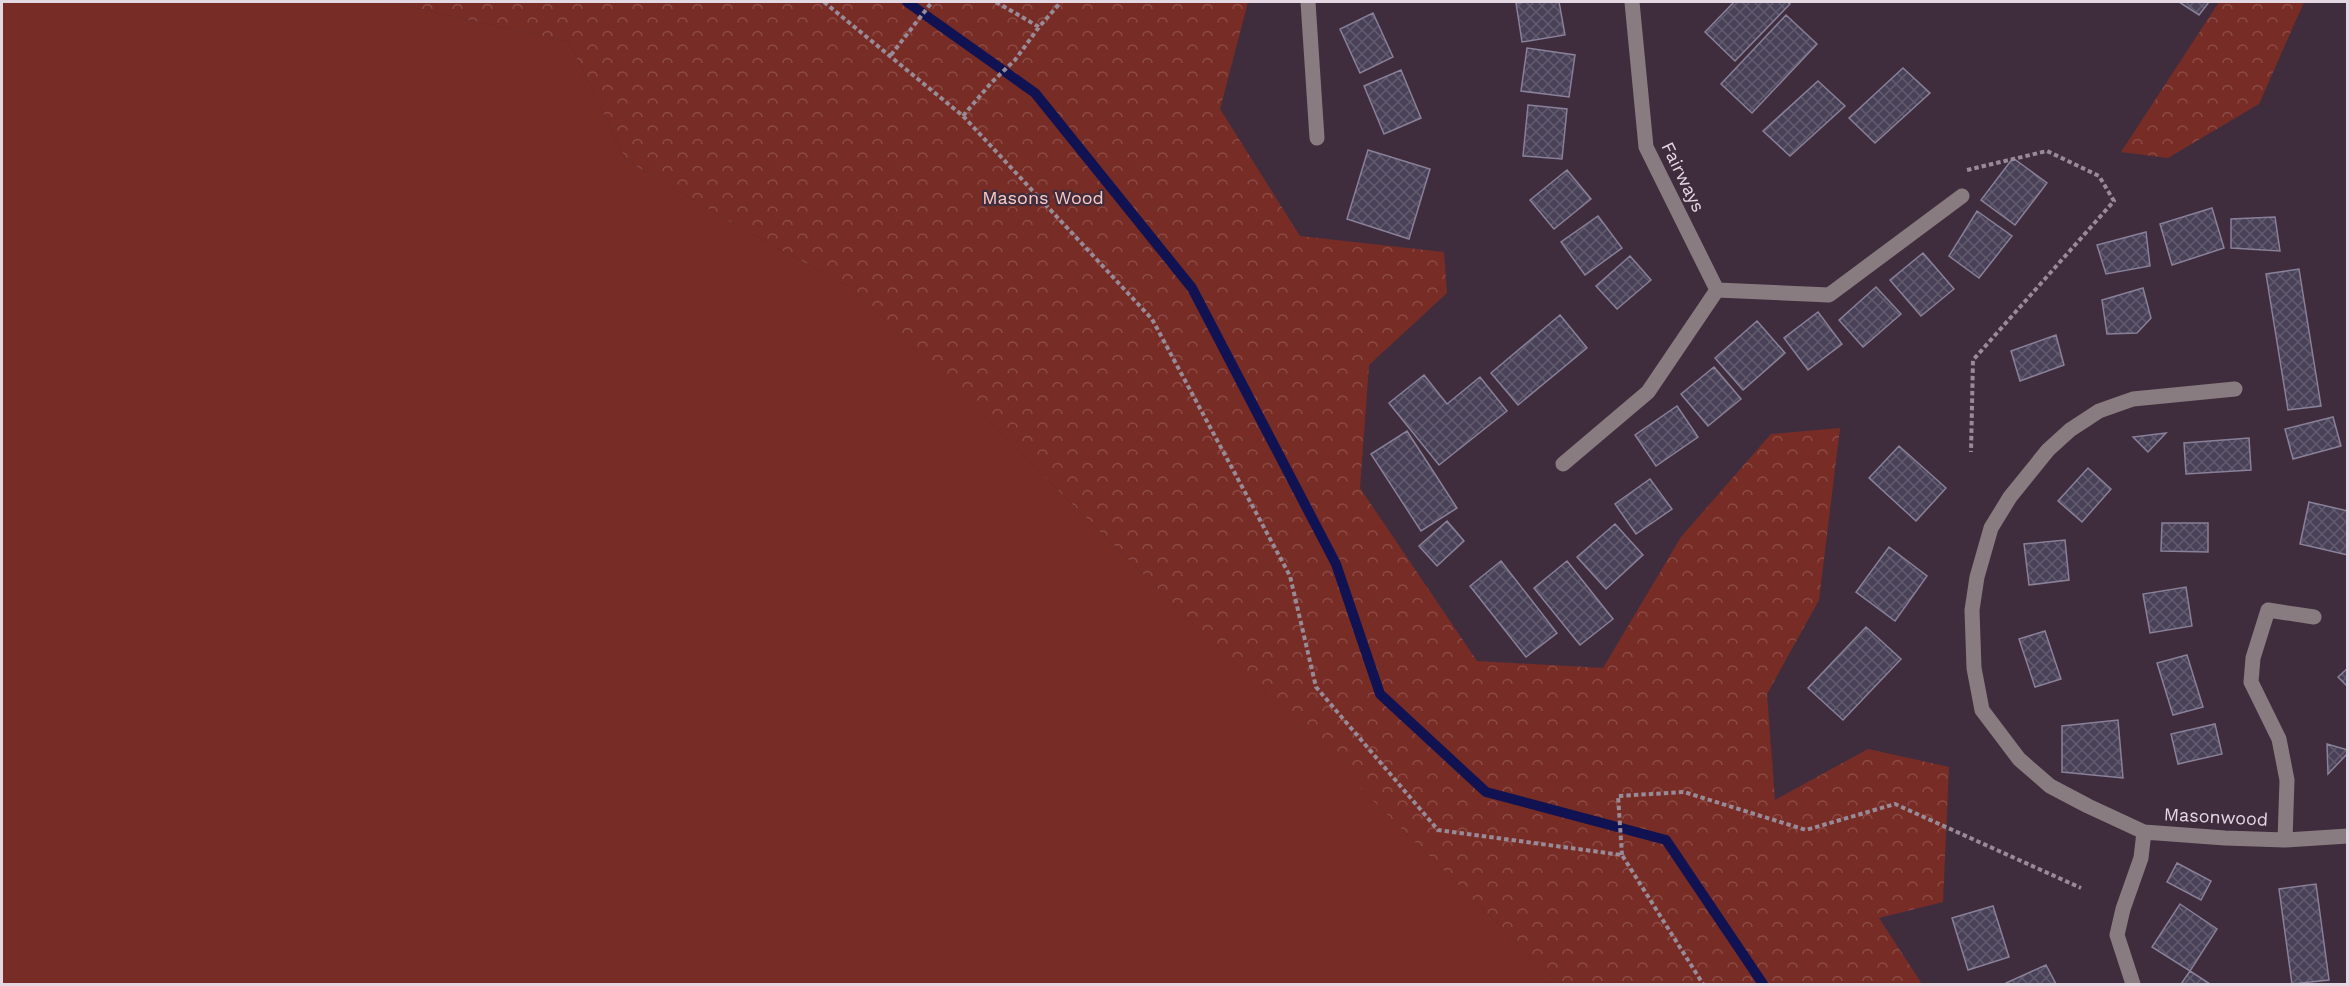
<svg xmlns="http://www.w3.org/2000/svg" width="2349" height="986" font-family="'Work Sans',sans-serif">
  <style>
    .grass { fill: #782c26 }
    .forest { fill: url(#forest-crowns) }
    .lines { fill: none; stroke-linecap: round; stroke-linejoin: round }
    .stream { stroke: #101252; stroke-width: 10 }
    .building { fill: url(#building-cross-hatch); stroke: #898099; stroke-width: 1.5 }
    .path { stroke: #988a96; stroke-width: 4; stroke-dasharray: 4.5 3; stroke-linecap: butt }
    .minor { stroke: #897c80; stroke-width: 15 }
    .labels { text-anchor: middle; stroke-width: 4.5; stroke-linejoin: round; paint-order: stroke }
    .street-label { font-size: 18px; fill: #e4d8e2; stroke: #3f2d3d }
    .park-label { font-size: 18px; fill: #fbcac3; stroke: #3f2d3d }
  </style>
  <defs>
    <pattern id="forest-crowns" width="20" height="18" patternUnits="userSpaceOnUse" patternTransform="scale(1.5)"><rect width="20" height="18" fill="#782c26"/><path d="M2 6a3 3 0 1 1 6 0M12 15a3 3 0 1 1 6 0" fill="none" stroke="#8b4a45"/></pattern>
    <pattern id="building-cross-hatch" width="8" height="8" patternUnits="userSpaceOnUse" patternTransform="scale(1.5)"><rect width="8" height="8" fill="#494157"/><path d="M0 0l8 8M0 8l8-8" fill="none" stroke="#635c6f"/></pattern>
  </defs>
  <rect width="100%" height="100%" fill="#3f2d3d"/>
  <!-- grass -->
  <path class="grass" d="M2,2H389L569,42L626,160L748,232L854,289L1559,984H2Z"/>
  <!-- forest -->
  <path class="forest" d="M389,2H1248L1220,109L1300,236L1444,252L1447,293L1369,365L1360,488L1477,661L1603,668L1681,537L1771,434L1840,428L1819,600L1767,694L1775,800L1868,749L1949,767L1943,902L1879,918L1922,984H1559L854,289L748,232L626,160L569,42Z
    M2219,2H2304L2259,104L2168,158L2121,152Z"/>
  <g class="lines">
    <!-- stream -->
    <path class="stream" d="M907,2L1035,93L1192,288L1336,564L1380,694L1486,792L1666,840L1763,984"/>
  </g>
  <!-- building -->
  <path class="building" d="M1526,2H1559L1565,35L1522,42L1516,3Z
    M1734,2H1787L1790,4L1735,61L1705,32Z
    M2179,2H2209L2199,15Z
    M1373,13L1393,57L1360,73L1340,29Z
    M1786,15L1817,44L1752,113L1721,84Z
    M1527,48L1575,55L1569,97L1521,91Z
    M1903,68L1930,93L1875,143L1849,118Z
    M1401,70L1421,118L1384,134L1364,86Z
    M1818,81L1845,106L1790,156L1763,131Z
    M1528,105L1567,109L1562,159L1523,156Z
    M1368,150L1430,169L1409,239L1347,219Z
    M2013,158L2047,183L2015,225L1981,200Z
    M1567,170L1591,199L1554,229L1530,200Z
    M2212,208L2224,248L2172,265L2160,224Z
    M1977,211L2012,236L1979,278L1949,256Z
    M1598,216L1622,248L1585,275L1561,242Z
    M2275,217L2280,251L2231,248V219Z
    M2146,232L2150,266L2106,274L2097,245Z
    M1923,253L1954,289L1921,316L1890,280Z
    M1630,256L1651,280L1617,309L1596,286Z
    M2299,269L2321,406L2288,410L2266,274Z
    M1876,287L1901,314L1863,347L1839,320Z
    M2143,288L2151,318L2137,333L2107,334L2102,300Z
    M1818,312L1842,344L1808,370L1784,338Z
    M1560,315L1587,348L1518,405L1491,373Z
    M1757,321L1785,353L1743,390L1715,358Z
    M2056,335L2064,365L2020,381L2011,351Z
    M1714,367L1741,399L1708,426L1681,394Z
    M1424,375L1447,404L1480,377L1507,411L1439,465L1389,403Z
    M1677,406L1698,437L1656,466L1635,435Z
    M2333,417L2341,446L2293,459L2285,429Z
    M1407,431L1457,508L1421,531L1371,454Z
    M2166,433L2148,452L2133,437Z
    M2249,438L2251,470L2186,474L2184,443Z
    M1899,446L1946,488L1916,521L1869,478Z
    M2088,468L2111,489L2082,522L2058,501Z
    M1650,479L1672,509L1636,534L1615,504Z
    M2309,502L2348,511V555L2300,544Z
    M1447,521L1464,541L1437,566L1419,546Z
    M2162,523H2208V552L2161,551Z
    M1615,524L1643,555L1606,589L1577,557Z
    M2065,540L2069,580L2029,585L2024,544Z
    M1889,547L1927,576L1895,621L1856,592Z
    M1501,561L1557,633L1526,657L1470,586Z
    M1567,561L1613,619L1580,645L1534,588Z
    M2186,587L2192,626L2150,633L2143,594Z
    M1866,627L1901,659L1843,720L1808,688Z
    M2045,631L2061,679L2035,687L2019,639Z
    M2187,655L2203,707L2173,715L2157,663Z
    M2348,668V687L2338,677Z
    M2118,720L2123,778L2062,772V726Z
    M2215,724L2222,754L2178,764L2171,734Z
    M2327,744L2348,750V753L2328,774Z
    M2177,863L2211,881L2201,900L2167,882Z
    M2316,884L2329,980L2292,984L2279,889Z
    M2180,904L2217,929L2190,971L2152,947Z
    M1993,906L2009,957L1968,970L1952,918Z
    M2046,965L2056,984H2006V983Z
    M2190,971L2210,984H2181Z"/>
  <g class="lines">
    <!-- path -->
    <path class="path" d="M824,2L963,116L1152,319L1290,576L1316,687L1438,830L1622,855L1703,984
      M996,2L1039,27
      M891,55L932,2
      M963,116L991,83L1015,60L1039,27L1061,2
      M1967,170L2047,151L2099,176L2114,201L1973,360L1971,452
      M1622,855L1618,796L1684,792L1806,830L1895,804L2081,888"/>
    <!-- minor -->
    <path class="minor" d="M1308,2L1317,138
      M1632,2L1646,147L1717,290L1829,295L1962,196
      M2235,389L2133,399L2099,411L2070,430L2048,450L2010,497L1991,528L1977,577L1972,610L1974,668L1982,710L2019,759L2050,786L2088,806L2144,832L2225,838L2285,840L2348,836
      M1563,464L1648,392L1717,290
      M2285,840L2287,780L2279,739L2251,682L2253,658L2268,610L2314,617
      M2133,984L2117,935L2123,909L2141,858L2144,832"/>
  </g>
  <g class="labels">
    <!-- street labels -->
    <g class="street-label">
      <text transform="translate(1683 177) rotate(64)" y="6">Fairways</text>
      <text transform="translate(2216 817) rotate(3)" y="6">Masonwood</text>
    </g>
    <!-- park labels -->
    <g class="park-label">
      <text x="1043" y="204">Masons Wood</text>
    </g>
  </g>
  <!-- border -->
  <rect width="2349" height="986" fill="none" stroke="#e4d8e2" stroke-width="6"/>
</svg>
